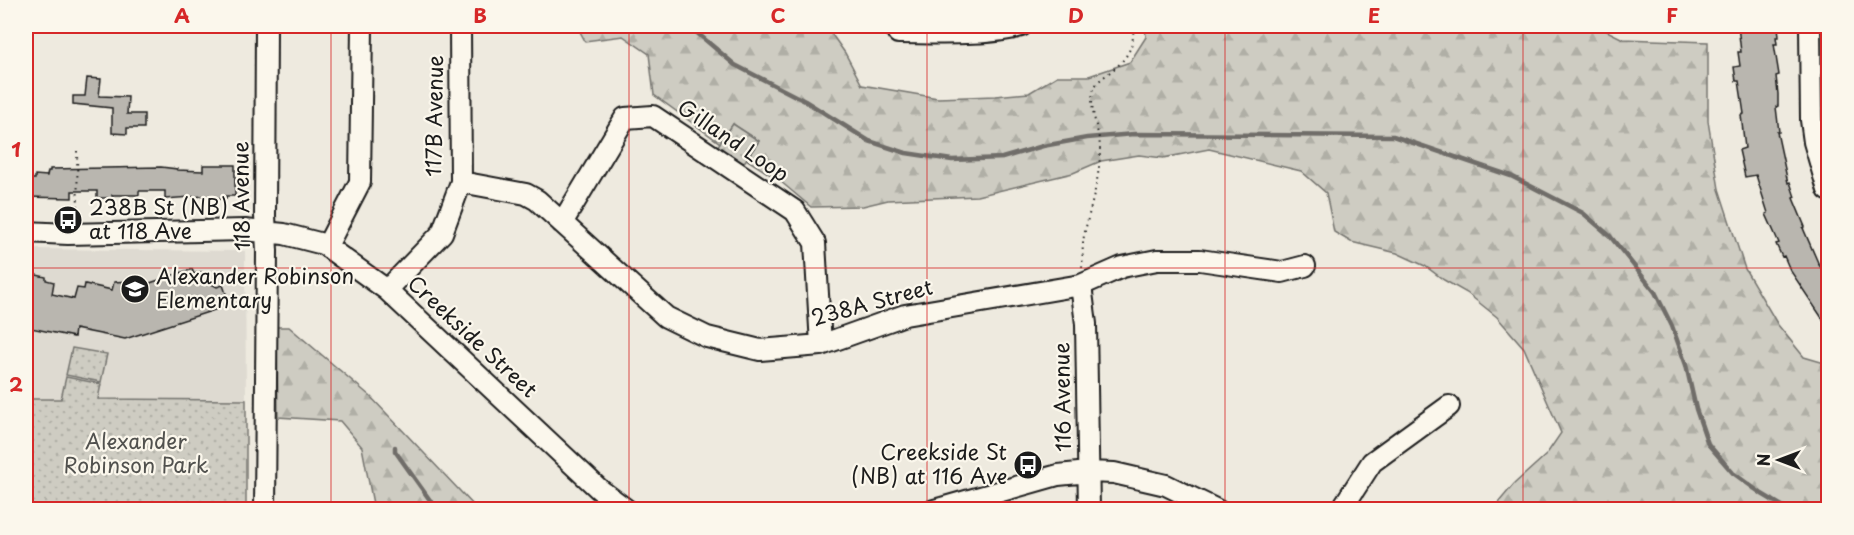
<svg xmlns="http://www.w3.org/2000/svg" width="1854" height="535" font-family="'Playpen Sans',sans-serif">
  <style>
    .built { fill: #dedad1 }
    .forest { fill: url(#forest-firs); stroke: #75746f; stroke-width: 1.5 }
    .park { fill: url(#park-dots); stroke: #75746f; stroke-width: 1.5 }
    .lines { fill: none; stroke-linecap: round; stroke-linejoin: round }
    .stream { stroke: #6f6d69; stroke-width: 4.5 }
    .building { fill: #b9b6af; stroke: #1c1c1c; stroke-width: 1.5 }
    .minor-casing { stroke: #1c1c1c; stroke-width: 24 }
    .path { stroke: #1c1c1c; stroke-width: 2; stroke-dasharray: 1.5 4.5; stroke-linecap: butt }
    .minor { stroke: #fbf7ec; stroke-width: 20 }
    .grid { fill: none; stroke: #d62828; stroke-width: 1.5; stroke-opacity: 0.55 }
    .labels { text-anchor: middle; stroke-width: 4.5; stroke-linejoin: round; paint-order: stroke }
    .street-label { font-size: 21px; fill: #1c1c1c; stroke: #fbf7ec }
    .poi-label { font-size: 21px; fill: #1c1c1c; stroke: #fbf7ec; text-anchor: start }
    .park-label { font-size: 21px; fill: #51514e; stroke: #fbf7ec }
    .neatline { fill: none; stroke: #d62828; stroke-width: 2 }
    .grid-label { font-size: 20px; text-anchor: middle; font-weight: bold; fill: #d62828 }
  </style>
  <defs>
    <pattern id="forest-firs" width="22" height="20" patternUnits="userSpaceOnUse" patternTransform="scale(1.5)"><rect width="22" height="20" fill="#ceccc2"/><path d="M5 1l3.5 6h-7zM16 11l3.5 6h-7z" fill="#b0afa6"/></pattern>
    <pattern id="park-dots" width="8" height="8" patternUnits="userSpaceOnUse" patternTransform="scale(1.5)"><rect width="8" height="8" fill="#ceccc2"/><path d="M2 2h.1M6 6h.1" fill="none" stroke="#b0afa6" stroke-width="1.8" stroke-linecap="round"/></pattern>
  </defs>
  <rect width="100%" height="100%" fill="#eeeadf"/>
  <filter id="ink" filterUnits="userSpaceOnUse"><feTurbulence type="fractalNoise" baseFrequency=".0167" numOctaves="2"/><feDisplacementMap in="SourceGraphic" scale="12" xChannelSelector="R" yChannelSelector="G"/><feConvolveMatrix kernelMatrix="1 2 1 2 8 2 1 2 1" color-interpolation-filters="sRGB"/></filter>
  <g filter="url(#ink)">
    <!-- built -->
    <path class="built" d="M26,249L245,251L246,400L26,399Z"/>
    <!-- forest -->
    <path class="forest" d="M577,26H826L845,53L862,85L938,98L995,96L1029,93L1057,76H1089L1130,62L1146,37L1145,26H1597L1623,39L1708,42V121L1719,189L1745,269L1778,325L1804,357L1828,364V509H1493L1514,484L1546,455L1561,433L1524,348L1497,317L1467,293L1444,280L1425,266L1397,253L1351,242L1334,232L1326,193L1301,171L1209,149L1163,158L1139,155L1101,161L1073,173L977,196L888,200L863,206L811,207L780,181L746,159L759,141L733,124L720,143L654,95L649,54L623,36L585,41Z
      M277,327H289L370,396L477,509H374L362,447L340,421L278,417Z"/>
    <!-- park -->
    <path class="park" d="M733,124L759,141L743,164L717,147Z
      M72,348L107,354L101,382L66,375Z
      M66,377L101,384L98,399L246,400V509H26V399H61Z"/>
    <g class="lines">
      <!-- stream -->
      <path class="stream" d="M689,26L735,65L805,101L869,141L906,153L952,160L1002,158L1043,146L1087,138L1134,134L1393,136L1511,176L1583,213L1610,236L1655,292L1672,326L1686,365L1696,409L1708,444L1733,473L1762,494L1789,510
        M395,447V451L437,510"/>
    </g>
    <!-- building -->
    <path class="building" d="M1738,26H1778L1779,37H1776L1777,44H1774L1779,75L1776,76L1778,94V106L1776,107L1779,132H1777L1788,183L1790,182L1795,197L1793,198L1805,227L1803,228L1819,265L1828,278V327L1790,270L1784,256L1782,257L1776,244L1779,243L1766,214L1768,213L1756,175L1745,177L1739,150L1745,148L1741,115L1744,114L1739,81H1736L1734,67L1740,66L1738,52H1741Z
      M87,78L101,79L99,96L128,97L127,114H144V128H127V134L112,133V108L73,104V96H85Z
      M203,165H235V196H226V199H204V196L165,199V191H139V195H112V198H97V191H72V198L26,197V179H35V175L47,176L48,171H50V169L161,167L177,169V170L203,171Z
      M192,269L194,274L201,272L204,280L217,287L223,285L230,305L125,339L75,329L74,337L26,327L27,273L46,277V280L54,282L52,294L74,299L77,288L84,289L85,284L112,290L114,282L130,281L132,289Z"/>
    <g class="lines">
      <!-- minor casing -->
      <g class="minor-casing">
        <path id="minor" d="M1810,26L1811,120L1814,142L1828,190
          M898,33C932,33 990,36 1021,26
          M461,182L526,194L537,200L666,317L707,337L760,350L821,345L905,315L1081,285L1122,267L1157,260H1200L1282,272L1305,266
          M562,223L625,118L653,116L795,211L815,243L821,345
          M26,232L68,234L245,230L284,234L323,244L387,290L599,489L627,510
          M327,246L360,182L362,26
          M1081,285L1086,324L1089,510
          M387,290L442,233L461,182L460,26
          M265,510L267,251L265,216L266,26
          M934,510L1058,475L1089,472L1114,473L1166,485L1217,510
          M1341,510L1372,462L1449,406"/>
      </g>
      <!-- path -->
      <path class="path" d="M77,151L78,216
        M1082,268C1083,257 1082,246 1084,236C1090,207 1100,180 1100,150C1100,130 1089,112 1093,92C1095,82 1103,78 1110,72C1127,60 1135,45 1133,26"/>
      <!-- minor -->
      <use href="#minor" class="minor"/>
    </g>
  </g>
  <!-- grid -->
  <path class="grid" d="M331,26V510M629,26V510M927,26V510M1225,26V510M1523,26V510M26,268H1828"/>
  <!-- icons -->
  <defs>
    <g id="bus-disc" transform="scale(1.5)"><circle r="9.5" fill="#1c1c1c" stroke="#fbf7ec"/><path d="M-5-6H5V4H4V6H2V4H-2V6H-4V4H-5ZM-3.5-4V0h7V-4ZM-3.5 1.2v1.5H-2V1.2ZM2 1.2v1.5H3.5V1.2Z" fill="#fff"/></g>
    <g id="school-disc" transform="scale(1.5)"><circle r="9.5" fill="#1c1c1c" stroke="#fbf7ec"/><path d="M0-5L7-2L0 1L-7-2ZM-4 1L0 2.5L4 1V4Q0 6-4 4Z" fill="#fff"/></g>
  </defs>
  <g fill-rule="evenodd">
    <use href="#bus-disc" x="68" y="220"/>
    <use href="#school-disc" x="135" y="289"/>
    <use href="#bus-disc" x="1028" y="465"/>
  </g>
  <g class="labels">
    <!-- street labels -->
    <g class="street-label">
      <text transform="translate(435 116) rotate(-89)" y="7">117B Avenue</text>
      <text transform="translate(733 141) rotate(34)" y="7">Gilland Loop</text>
      <text transform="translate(242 196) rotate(-91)" y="7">118 Avenue</text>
      <text transform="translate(872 303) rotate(-15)" y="7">238A Street</text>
      <text transform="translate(472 337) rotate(43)" y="7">Creekside Street</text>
      <text transform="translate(1063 397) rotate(-91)" y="7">116 Avenue</text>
    </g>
    <!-- poi labels -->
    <g class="poi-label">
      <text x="89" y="215">238B St (NB)<tspan x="89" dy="24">at 118 Ave</tspan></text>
      <text x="156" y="284">Alexander Robinson<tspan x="156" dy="24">Elementary</tspan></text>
      <text x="1007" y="460" text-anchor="end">Creekside St<tspan x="1007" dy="24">(NB) at 116 Ave</tspan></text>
    </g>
    <!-- park labels -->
    <g class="park-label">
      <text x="136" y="449">Alexander<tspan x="136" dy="24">Robinson Park</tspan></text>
    </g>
  </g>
  <!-- margin -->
  <rect width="1854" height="535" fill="none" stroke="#fbf7ec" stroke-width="66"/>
  <!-- north arrow -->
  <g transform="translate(1779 460) rotate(270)" stroke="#fbf7ec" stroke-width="4.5" paint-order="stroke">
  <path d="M0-4.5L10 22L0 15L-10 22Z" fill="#1c1c1c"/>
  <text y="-9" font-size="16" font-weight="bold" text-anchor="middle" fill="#1c1c1c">N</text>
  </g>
  <rect x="33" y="33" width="1788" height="469" class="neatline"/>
  <g class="grid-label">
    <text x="182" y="23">A</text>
    <text x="480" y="23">B</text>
    <text x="778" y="23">C</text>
    <text x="1076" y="23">D</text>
    <text x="1374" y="23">E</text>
    <text x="1672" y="23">F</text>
    <text x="16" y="157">1</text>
    <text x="16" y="392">2</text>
  </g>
</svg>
